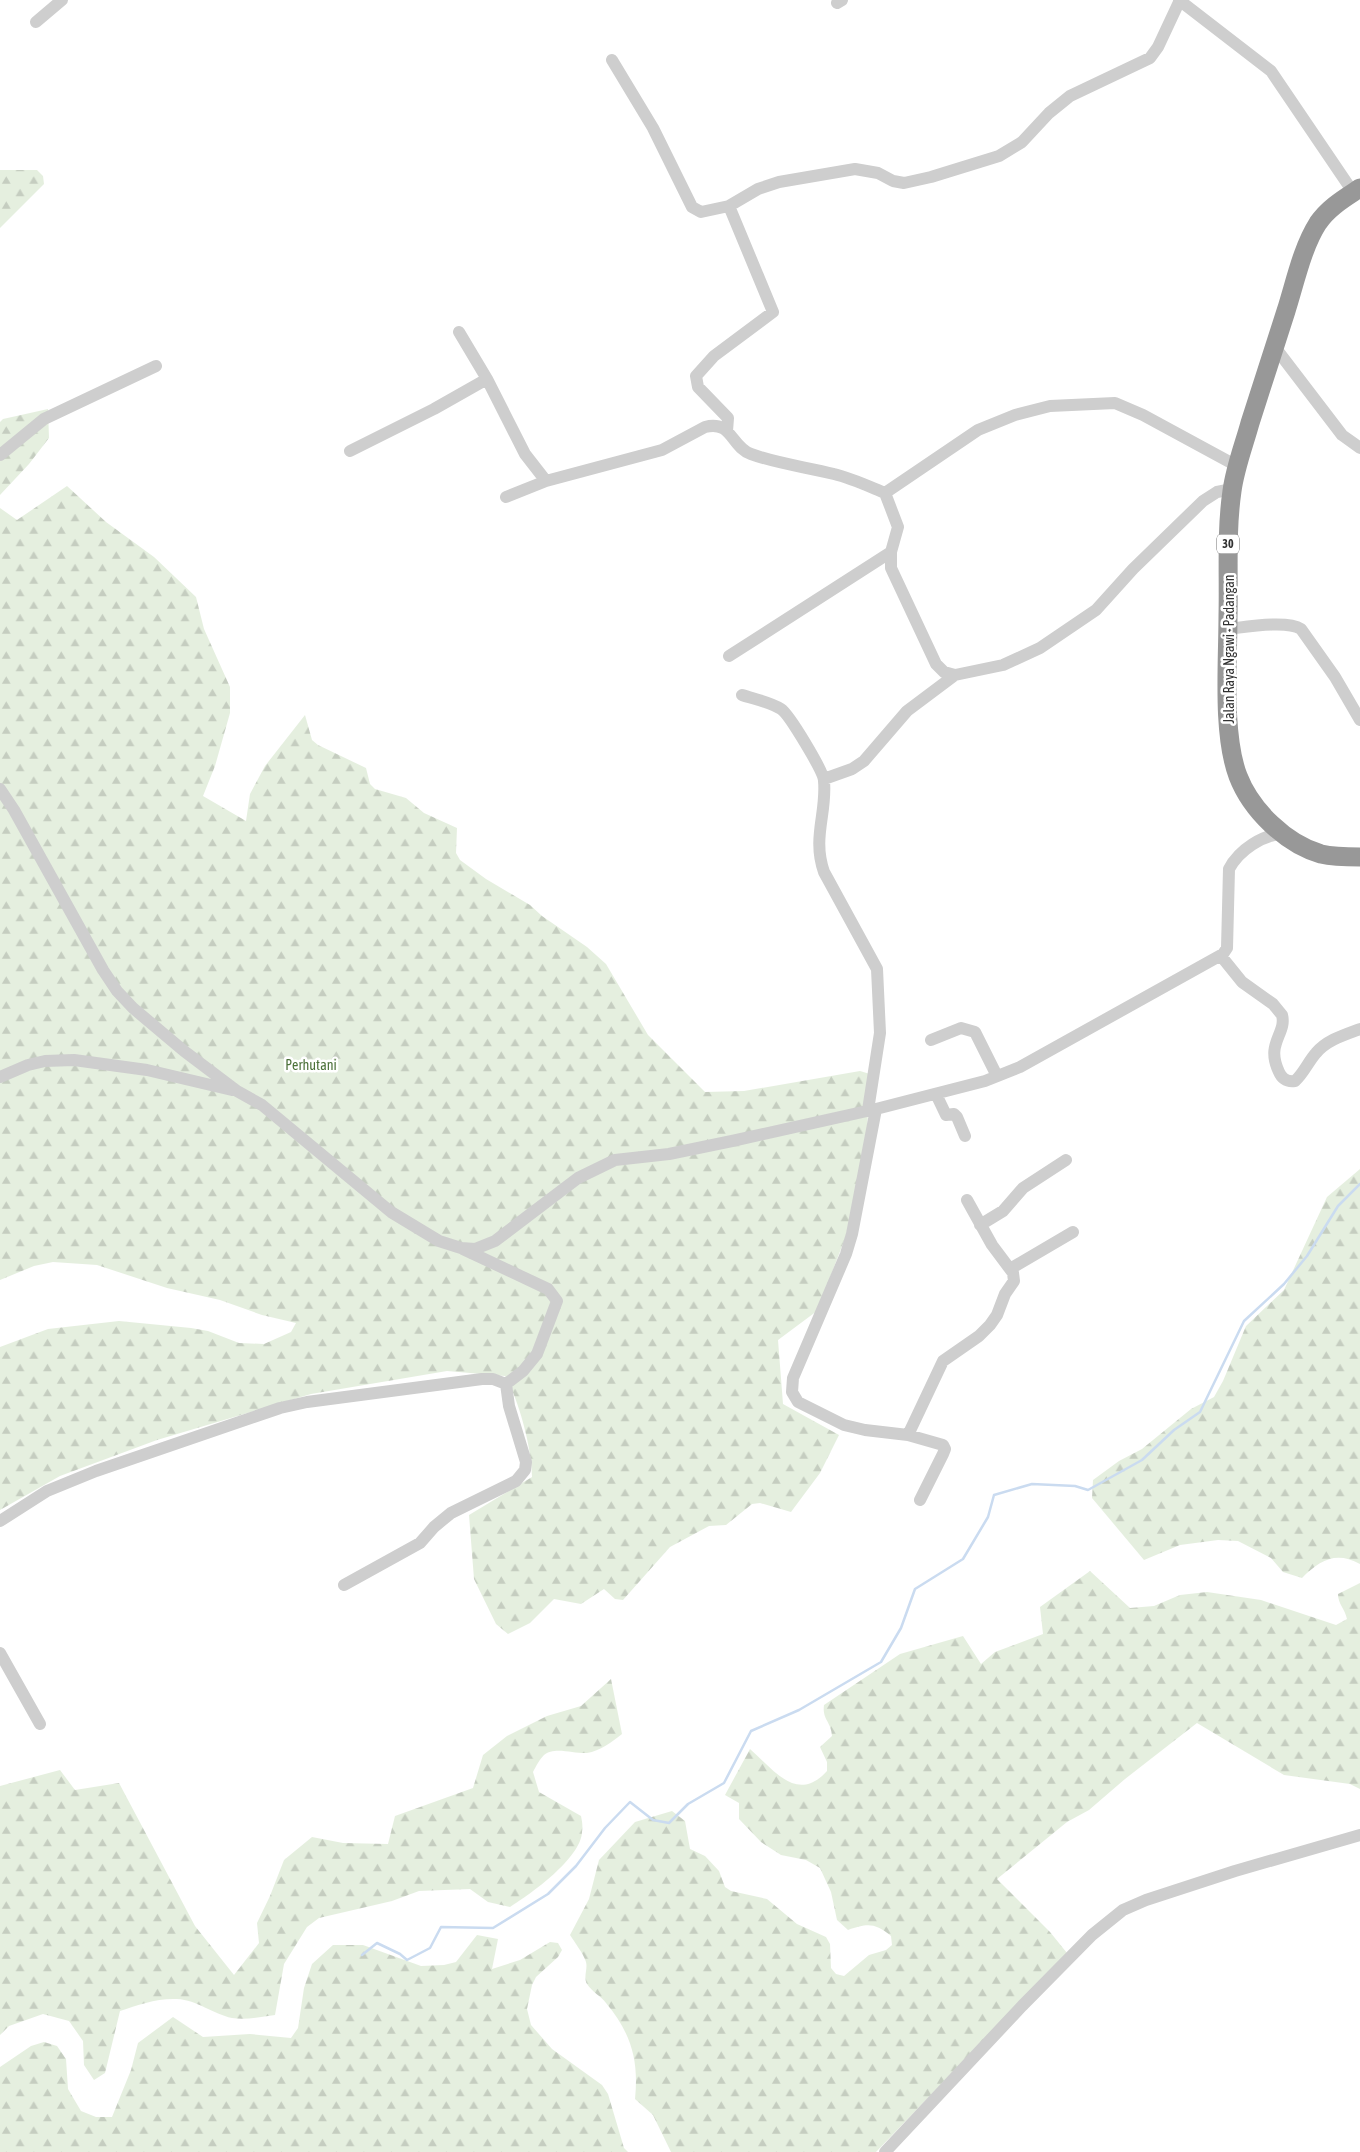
<svg xmlns="http://www.w3.org/2000/svg" width="1360" height="2152" font-family="'Asap Condensed',sans-serif">
  <style>
    .forest { fill: url(#forest-firs) }
    .lines { fill: none; stroke-linecap: round; stroke-linejoin: round }
    .stream { stroke: #cadbf0; stroke-width: 2.5 }
    .minor { stroke: #cecece; stroke-width: 12 }
    .highway { stroke: #989898; stroke-width: 19 }
    .labels { text-anchor: middle; stroke-width: 5; stroke-linejoin: round; paint-order: stroke }
    .shield { fill: #fff; stroke: #6f6f6f; stroke-width: 1 }
    .shield-label { font-size: 12px; font-weight: bold; fill: #313131 }
    .street-label { font-size: 14px; fill: #313131; stroke: #fff }
    .park-label { font-size: 14px; fill: #4c713a; stroke: #fff }
  </style>
  <defs>
    <pattern id="forest-firs" width="22" height="20" patternUnits="userSpaceOnUse" patternTransform="scale(1.25)"><rect width="22" height="20" fill="#e5efdf"/><path d="M5 1l3.5 6h-7zM16 11l3.5 6h-7z" fill="#c5cdc0"/></pattern>
  </defs>
  <rect width="100%" height="100%" fill="#fff"/>
  <!-- forest -->
  <path class="forest" d="M0,170H37L43,176L44,184L0,228Z
    M48,409L49,438L29,464L0,495V422L3,419Z
    M67,486L106,522L154,557L196,597L204,629L230,687V713L215,766L203,796L246,821L250,794L265,766L305,715L312,740L318,745L366,768L370,784L375,789L406,798L424,813L457,828L456,853L460,860L486,879L530,905L542,916L587,947L606,964L648,1035L705,1092L744,1091L860,1071L870,1074L867,1133L846,1236L817,1311L778,1340L783,1404L839,1435L820,1473L791,1512L760,1503L752,1504L726,1525L709,1526L670,1547L623,1600L615,1599L604,1589L581,1604L554,1599L530,1623L508,1634L496,1624L474,1579L469,1515L532,1477C532,1449 519,1400 505,1376L447,1371L311,1394L157,1440L60,1476L0,1510V1347L48,1329L119,1321L191,1328L208,1331L239,1343L264,1344L291,1332L296,1323L262,1315L220,1300L167,1288L97,1265L53,1262L34,1266L0,1280V508L17,520Z
    M1360,1169V1564C1336,1551 1320,1560 1302,1578L1283,1572L1271,1558L1238,1541L1218,1540L1180,1545L1144,1560L1092,1498L1093,1480L1119,1461L1142,1449L1191,1409L1214,1397L1223,1381L1246,1326L1284,1290L1327,1197Z
    M1090,1571L1130,1608L1154,1606L1180,1595L1207,1592L1261,1600L1336,1625L1347,1619C1345,1609 1338,1604 1338,1594L1360,1583V1789L1350,1784L1284,1775L1197,1723L1125,1779L1089,1810L1067,1822L997,1879L1050,1932L1067,1953L876,2152H671L653,2115L635,2099C639,2060 631,2033 606,2003C601,1996 592,1992 587,1984C583,1977 588,1969 586,1962C583,1953 575,1943 570,1935L589,1899L599,1860L635,1822L672,1811L685,1821L690,1849L705,1856L719,1871L725,1887L731,1891L767,1899L797,1924L826,1937L830,1944L831,1968L836,1974L844,1976L869,1955L886,1950L892,1945L891,1936C875,1923 868,1923 848,1930L837,1920L831,1892L820,1868L806,1860L781,1855L761,1842L739,1819V1803L725,1795L750,1749C774,1770 797,1804 827,1771V1762L820,1747L832,1736C831,1721 822,1720 824,1705L900,1654L963,1636L981,1664L995,1652L1043,1634L1040,1607Z
    M611,1679L622,1734C612,1742 600,1751 587,1753C575,1754 554,1746 544,1755C540,1759 536,1766 533,1772L539,1792L581,1816C582,1821 583,1826 582,1832C581,1858 531,1894 510,1907L488,1902L470,1889L419,1891L392,1901L319,1918L307,1927L284,1964L275,2015C261,2017 246,2020 232,2018C213,2014 197,2000 177,1999C157,1998 138,2005 120,2011L105,2073L94,2080L84,2065L83,2041L69,2021L43,2014L9,2026L0,2035V1786L60,1770L75,1790L119,1783L195,1926L234,1975L259,1943L257,1923L270,1896L284,1860L312,1837L343,1843L388,1844L395,1816L473,1788L483,1755L507,1736L547,1716L581,1706Z
    M477,1935L498,1939L492,1969L520,1960L550,1942L558,1943L562,1950L558,1957L536,1977L532,1985L527,2009L531,2025L552,2049L602,2085L608,2094L624,2148L628,2152H0V2067L31,2046L44,2042L57,2046L66,2059L68,2089L81,2111L96,2117H112L131,2070L138,2043L173,2017L203,2037L250,2034L291,2038L298,2028L304,1988L312,1964L333,1945H363L421,1966L444,1965L456,1962Z"/>
  <g class="lines">
    <!-- stream -->
    <path class="stream" d="M362,1955L377,1943L400,1954L407,1960L430,1948L441,1927L493,1928L548,1894L576,1866L605,1828L630,1802L653,1820L669,1823L688,1804L724,1783L751,1731L799,1710L881,1662L901,1628L915,1589L963,1559L988,1517L994,1495L1032,1484L1075,1486L1088,1490L1142,1460L1174,1430L1200,1412L1244,1321L1284,1284L1307,1256L1338,1206L1360,1184"/>
    <!-- minor -->
    <path class="minor" d="M1179,0L1271,71L1353,192
      M837,3L842,0
      M36,22L62,0
      M612,60L653,128L692,207L701,212L729,206
      M459,332L487,379L525,454L546,481L662,450L705,427C732,420 731,447 751,454C778,464 807,467 834,474C851,478 868,486 885,493L898,527L891,552V568L936,664L944,672L955,675L1003,665L1040,648L1096,610L1133,569L1203,501L1217,492L1232,489
      M1274,346L1342,435L1360,448
      M727,431L728,418L698,387L696,376L714,356L773,312L729,206L758,189L779,182L855,169L878,173L893,181L904,183L931,177L999,156L1022,142L1049,113L1070,96L1150,58L1158,47L1180,0
      M350,451L434,409L487,379
      M0,455L44,419L156,366
      M885,493L978,430L1015,415L1050,406L1115,403L1143,415L1237,466
      M506,497L546,481
      M1228,629C1246,627 1287,620 1301,629L1335,677L1360,720
      M729,656L891,552
      M742,695C754,699 770,702 781,709C789,714 824,772 824,781C827,813 812,838 824,872L877,969L880,1033L868,1110
      M824,779L852,769L864,761L907,711L955,675
      M0,789L14,810L103,970L117,991L133,1008L184,1051L237,1091L262,1105L391,1212L439,1241L461,1248L475,1249L495,1241L578,1178L615,1160L669,1154L732,1141L876,1109L985,1081L1020,1067L1223,954L1227,948L1229,869C1239,850 1263,834 1284,834
      M1221,956L1242,982L1273,1004L1282,1015C1287,1034 1265,1043 1279,1072C1282,1079 1287,1082 1295,1081C1304,1073 1308,1062 1316,1053C1327,1040 1344,1035 1360,1029
      M931,1040L961,1028L975,1032L997,1076
      M0,1077L28,1065L45,1061L74,1060L147,1070L232,1090
      M936,1094L946,1115L954,1114L957,1117L965,1136
      M876,1109L852,1234L846,1254L793,1378L792,1392L798,1402L844,1425L865,1430L908,1435L943,1445L945,1449L943,1454L920,1500
      M980,1225L1003,1211L1023,1188L1066,1160
      M1010,1269L1073,1232
      M908,1435L943,1361L979,1336L990,1325L997,1315L1005,1294L1014,1281L1013,1273L992,1245L967,1200
      M0,1521L47,1491L96,1471L280,1408L307,1402L482,1379H493L506,1384
      M344,1585L420,1543L434,1527L451,1513L516,1481L525,1470L526,1462L509,1406L506,1384L523,1371L537,1354L557,1301L548,1289L463,1249
      M0,1653L40,1724
      M885,2152L1022,2006L1092,1935L1123,1910L1146,1900L1235,1871L1360,1835"/>
    <!-- highway -->
    <path class="highway" d="M1360,188C1345,198 1329,207 1318,223C1302,248 1295,283 1286,311C1274,348 1262,386 1250,423C1244,445 1235,468 1232,491C1226,532 1229,575 1228,616C1228,662 1222,734 1238,776C1251,810 1286,844 1321,854C1334,857 1347,857 1360,857"/>
  </g>
  <g class="labels">
    <!-- shield labels -->
    <rect class="shield" x="1217" y="534.5" width="22" height="19" rx="4"/>
    <g class="shield-label">
      <text x="1228" y="548">30</text>
    </g>
    <!-- street labels -->
    <g class="street-label">
      <text transform="translate(1229 649) rotate(-90)" y="5">Jalan Raya Ngawi - Padangan</text>
    </g>
    <!-- park labels -->
    <g class="park-label">
      <text x="311" y="1070">Perhutani</text>
    </g>
  </g>
</svg>
